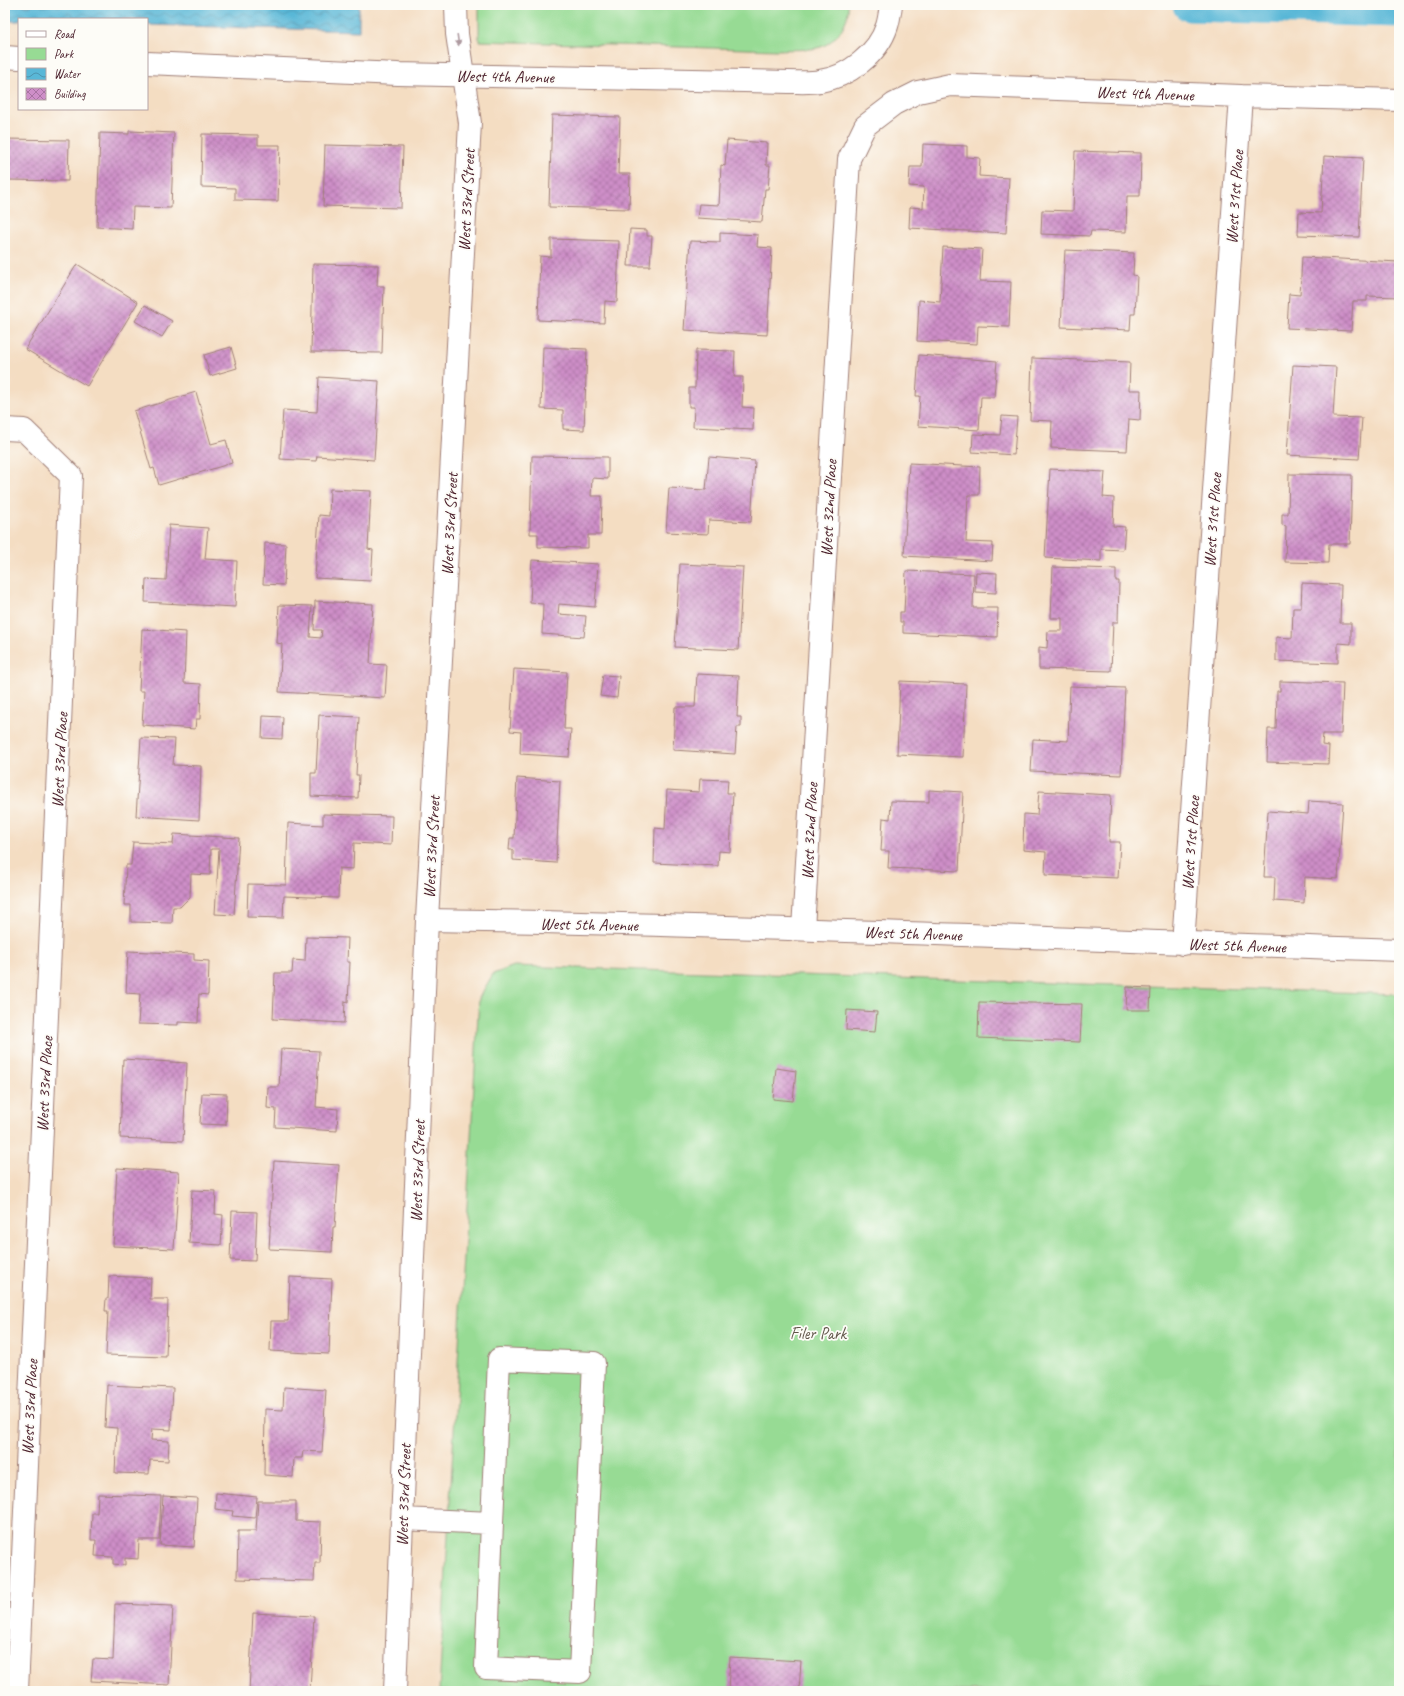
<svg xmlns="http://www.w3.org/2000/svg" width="1404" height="1696" font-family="Caveat,sans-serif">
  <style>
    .green { fill: #97db94; stroke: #707d60 }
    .water { fill: url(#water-waves); stroke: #526b81 }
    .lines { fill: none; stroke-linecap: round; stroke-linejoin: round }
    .canal { stroke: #59b7d7; stroke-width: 33 }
    .building { fill: url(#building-cross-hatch) }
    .minor-casing { stroke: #9f7e76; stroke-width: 24 }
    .minor { stroke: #fff; stroke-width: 22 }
    .oneway { fill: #ae9aa0 }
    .labels { text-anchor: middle; stroke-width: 3.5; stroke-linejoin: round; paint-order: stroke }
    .street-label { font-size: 17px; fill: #4a1f2b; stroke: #fdfcf7 }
    .park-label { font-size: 17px; fill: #61574a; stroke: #fdfcf7 }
  </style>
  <defs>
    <pattern id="water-waves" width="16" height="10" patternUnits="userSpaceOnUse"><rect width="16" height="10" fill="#59b7d7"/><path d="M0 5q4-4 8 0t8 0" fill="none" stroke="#4c94af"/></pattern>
    <pattern id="building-cross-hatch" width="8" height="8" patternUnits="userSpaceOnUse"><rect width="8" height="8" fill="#ce8ec8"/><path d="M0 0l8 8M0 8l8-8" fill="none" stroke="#a973a3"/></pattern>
  </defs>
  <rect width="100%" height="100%" fill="#fdfcf7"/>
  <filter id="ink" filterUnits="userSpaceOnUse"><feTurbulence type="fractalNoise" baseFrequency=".025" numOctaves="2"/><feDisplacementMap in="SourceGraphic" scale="8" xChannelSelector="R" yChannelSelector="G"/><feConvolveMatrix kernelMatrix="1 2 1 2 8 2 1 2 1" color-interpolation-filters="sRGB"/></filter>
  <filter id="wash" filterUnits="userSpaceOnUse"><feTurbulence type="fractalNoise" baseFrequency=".012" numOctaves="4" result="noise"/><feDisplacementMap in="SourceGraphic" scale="16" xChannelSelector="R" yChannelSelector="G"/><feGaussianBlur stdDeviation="0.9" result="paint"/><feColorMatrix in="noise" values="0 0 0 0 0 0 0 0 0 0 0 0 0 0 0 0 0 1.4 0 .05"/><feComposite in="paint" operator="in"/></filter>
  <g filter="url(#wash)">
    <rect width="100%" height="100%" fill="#f4ddc2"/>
    <!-- green -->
    <path class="green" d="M479,5H848C850,21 837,41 821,47C808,51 792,49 778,50L479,41Z
      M514,966L1399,994V1691H439L479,998L493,974Z"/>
    <!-- water -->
    <path class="water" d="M5,5H359V31L147,25V19H19V21H5Z"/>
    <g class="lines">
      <!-- canal -->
      <path class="canal" d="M1189,5L1399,11"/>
    </g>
    <g id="blocks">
      <!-- building -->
      <path class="building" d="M552,115L620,117L618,174H630L629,209L549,207Z
        M129,131L174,133L171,208L133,207L132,229L97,227L100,133L129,134Z
        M202,134L258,135V145H280L278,201L235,200V188L201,187Z
        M5,139L69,140L68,181L8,180L7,222H5Z
        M727,140L767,143L766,165H770L768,189H765L762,222L697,218L699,204L719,205L721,165L725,166Z
        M923,144L967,146V157L980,158L979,176L1009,178L1006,233L909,228L910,207L923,208L924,187L909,186L910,167H922Z
        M325,145L403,147L401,208L323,206Z
        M1075,151L1141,153L1140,196H1127L1126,232L1091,231L1090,236L1041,234L1042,210L1073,211Z
        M1324,156L1363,158L1359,237L1298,235L1299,212L1321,213Z
        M630,229L647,230V236H652L650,266H628Z
        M720,233L758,235L757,247L772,248L767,335L684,330L690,241L720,242Z
        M551,239L619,241L617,302L605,301L604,323L538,320L540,256L551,257Z
        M943,247L982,249L980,281L1011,282L1009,327L978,326L977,344L917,341L919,300L940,302Z
        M1065,250L1134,253L1133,275L1137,276L1135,314H1131L1130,330L1061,327Z
        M1302,257L1399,262V297L1367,296V301H1353L1351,331L1287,328L1289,294L1300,295Z
        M77,264L138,302L87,386L25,349Z
        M313,264L378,265L377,286H384L382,353L311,352Z
        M145,305L172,321L162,337L135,321Z
        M231,347L237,368L210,376L204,355Z
        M543,347L587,349L584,430L563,429V410L541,409Z
        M696,350L735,351L734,377H743L742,407L754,408L753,430L693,427L694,407H689V388H695Z
        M919,355L997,361L994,397H981L979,430L918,426L920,396H916Z
        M1032,358L1130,362L1129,390H1141L1140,420L1129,419L1127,451L1051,448L1052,421L1030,420Z
        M1293,365L1336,367L1333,417L1362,418L1359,459L1287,455Z
        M319,377L379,381L374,460L317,456L316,461L280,459L283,410L317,412Z
        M196,392L211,444L226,440L232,463L159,485L154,468L151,469L134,411Z
        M1002,416L1017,417L1014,455L972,452L973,434L1000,435Z
        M532,456L608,457V479L592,478L591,496H602L601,535H588V548L538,547V534H530Z
        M709,457L755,461L751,522L709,520L708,534L666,532L669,488L706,490Z
        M909,463L980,467L979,495H968L966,542L993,543L992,561L904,556Z
        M1050,469L1105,472L1103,497L1114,498L1113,526L1125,527L1123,550L1101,549V561L1045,558Z
        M1289,474L1352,475L1350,544H1329L1328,563L1285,562L1286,526L1282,525V514H1288Z
        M330,489L371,491L368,549L373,550L371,581L315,578L319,515L329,516Z
        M169,525L208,528L205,559L237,561L235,607L145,602L146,579L166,580Z
        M265,543L286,544L284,585L263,584Z
        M532,560L598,564L595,607L559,604L558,614L586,616L584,637L542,634L543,604L530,603Z
        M680,564L743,567L738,650L675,647Z
        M1053,567L1116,569V581H1119L1118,622H1113L1111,671L1039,669V647L1047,648L1048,631H1062V618H1051Z
        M906,571L974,574L973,608H998L997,637L903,633V622H900V612H904Z
        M976,572L997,573L996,593L975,592Z
        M1302,583L1341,585L1340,623H1351V644L1338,643V663L1276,661V637L1292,638L1293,608H1301Z
        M315,601L373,604L370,664L387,665L385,698L279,692L282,644L277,643L279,605L312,606L310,637L321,638L322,630H314Z
        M142,629L186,632L184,683L201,684L200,719H196L195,729L142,725L144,691H139Z
        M514,669L567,672L564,729H571L569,757L520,754L521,732L510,731Z
        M697,674L739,676L737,717H741V727H737L735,754L673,750L675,707H695Z
        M603,675L619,676L617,698L600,696Z
        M900,681L966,684L963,757L897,754Z
        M1280,681L1343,683L1341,734H1323L1322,745L1329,746L1328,764L1267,762L1268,729H1276L1277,691H1280Z
        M1070,686L1125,688L1121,775L1031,771L1033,739L1068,741Z
        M319,715L359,717L356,775H359L358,798L311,796V773H316Z
        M263,716L283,717L282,739L262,738Z
        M141,738L175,739L173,765L201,766L199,820L136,816Z
        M517,778L560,781L556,863L513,860V850H509L510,838H514Z
        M700,779L728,780L727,793H733L730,852L719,851L718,866L654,863L655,828L665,829L667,790L699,792Z
        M929,790L963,792L959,871L888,868L889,851H881L883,818L890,819L891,801L929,802Z
        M1039,791L1111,795L1109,842H1120L1118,878L1045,875L1046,852L1023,850L1024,814L1037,815Z
        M1309,801L1343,803L1338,879L1305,877L1304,903L1274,901L1275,877H1264L1268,811L1308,814Z
        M323,814L392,816L391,845L354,843L353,869L339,868L338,898L284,896L283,918L247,917L248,884L286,885L288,823L323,825Z
        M174,834L239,838L234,915L215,914L219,849H211L210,875L191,874L190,897L180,907H173L172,923L131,922V905H124L126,865H131L133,842L173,844Z
        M306,937L348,938L347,962H350L348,1002L345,1001L344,1023L273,1019L275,973H292L293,960L305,961Z
        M128,951L194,954V960L209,961L208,995L199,994L198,1023L178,1022V1025L138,1024L140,994L126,993Z
        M1127,987L1151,988L1150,1010H1126Z
        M979,1002L1082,1004L1080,1042L978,1038Z
        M847,1010L877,1012L875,1032L846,1030Z
        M281,1049L319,1051L316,1107L338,1109L337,1131L275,1127L276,1109L267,1108L268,1087H279Z
        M123,1059L187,1063L183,1141L120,1138Z
        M776,1068L796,1071L793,1101L773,1099Z
        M202,1093L227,1094L226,1125L200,1124Z
        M274,1161L339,1165L335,1227H333L332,1252L269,1249Z
        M117,1168L179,1172L174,1249L113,1246Z
        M192,1190L216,1191L215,1214L223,1215L221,1245L189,1243Z
        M232,1211L257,1212L255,1261L230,1260Z
        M109,1276L151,1278L150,1299H168L166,1357L106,1355L108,1311H105L106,1299H108Z
        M290,1277L332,1279L329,1354L270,1351L271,1321H288Z
        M107,1385L173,1388L171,1430L152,1429L151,1440L169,1441L168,1461L150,1460L149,1474L115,1473L117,1428L105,1427Z
        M284,1387L326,1390L322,1452L303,1451L302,1458H294L293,1477L264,1475L265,1409L283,1410Z
        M216,1493L257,1497L255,1518L232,1516L233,1511L215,1509Z
        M98,1494L161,1496L159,1540H139L138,1559L125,1558V1565L113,1564V1557L95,1556L96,1540H91L92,1513H97Z
        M163,1496L197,1498L194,1547L160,1545Z
        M258,1501H296V1521L321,1522L320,1563H315L314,1581L237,1579L238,1531H256Z
        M115,1604L173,1606L169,1685L91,1681L93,1659L113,1660Z
        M253,1613L314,1616L310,1691H249Z
        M730,1657L801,1661L799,1691H728Z"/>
    </g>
  </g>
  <g filter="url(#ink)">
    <use href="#blocks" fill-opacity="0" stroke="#9f7e76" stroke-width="1"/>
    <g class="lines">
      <!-- minor casing -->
      <g class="minor-casing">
        <path id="minor" d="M5,57L19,58
          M147,63L398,74L789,82C799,82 810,83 820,81C848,77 878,54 887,26C889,20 890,12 891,5
          M5,429L24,430L71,476L17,1691
          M427,920C751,925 1075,940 1399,950
          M803,929L849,159L865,126L894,104L918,92L950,85L1241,96L1399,100
          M1183,944L1241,96
          M402,1519L492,1523L499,1359L594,1363L580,1672L486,1668L492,1523
          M395,1691L427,920L470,123L457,34L456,5"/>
      </g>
      <!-- minor -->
      <use href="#minor" class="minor"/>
    </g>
    <!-- one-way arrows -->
    <defs><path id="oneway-solid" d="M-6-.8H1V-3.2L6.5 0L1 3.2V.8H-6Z"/></defs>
    <use class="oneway" href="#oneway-solid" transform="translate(458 40) rotate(82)"/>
  </g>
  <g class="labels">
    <!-- street labels -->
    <g class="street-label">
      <text transform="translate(505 76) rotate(1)" y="6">West 4th Avenue</text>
      <text transform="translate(1145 93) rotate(2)" y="6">West 4th Avenue</text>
      <text transform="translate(1234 197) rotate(-86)" y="6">West 31st Place</text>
      <text transform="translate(466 200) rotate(-87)" y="6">West 33rd Street</text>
      <text transform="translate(828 508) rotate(-87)" y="6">West 32nd Place</text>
      <text transform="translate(1212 520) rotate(-86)" y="6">West 31st Place</text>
      <text transform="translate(449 524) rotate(-87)" y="6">West 33rd Street</text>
      <text transform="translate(59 760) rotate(-87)" y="6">West 33rd Place</text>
      <text transform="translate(809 831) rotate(-87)" y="6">West 32nd Place</text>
      <text transform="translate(1190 843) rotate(-86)" y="6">West 31st Place</text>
      <text transform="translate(431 847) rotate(-87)" y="6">West 33rd Street</text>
      <text transform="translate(589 924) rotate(1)" y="6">West 5th Avenue</text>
      <text transform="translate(913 933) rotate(2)" y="6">West 5th Avenue</text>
      <text transform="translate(1237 945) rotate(2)" y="6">West 5th Avenue</text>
      <text transform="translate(44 1084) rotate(-87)" y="6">West 33rd Place</text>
      <text transform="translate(417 1171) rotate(-88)" y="6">West 33rd Street</text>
      <text transform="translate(29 1407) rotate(-87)" y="6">West 33rd Place</text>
      <text transform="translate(403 1495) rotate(-88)" y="6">West 33rd Street</text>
    </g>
    <!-- park labels -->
    <g class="park-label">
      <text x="818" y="1339">Filer Park</text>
    </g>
  </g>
  <!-- margin -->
  <rect width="1404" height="1696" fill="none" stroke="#fdfcf7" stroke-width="20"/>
  <!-- legend -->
  <rect x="18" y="18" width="130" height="92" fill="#fdfcf7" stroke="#b5a4a5"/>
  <rect x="26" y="31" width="20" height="6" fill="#ffffff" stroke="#b5a4a5"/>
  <text x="54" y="38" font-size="12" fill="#4a1f2b">Road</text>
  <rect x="26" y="48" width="20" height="12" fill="#97db94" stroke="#b5a4a5"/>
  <text x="54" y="58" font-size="12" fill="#4a1f2b">Park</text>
  <rect x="26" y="68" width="20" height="12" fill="url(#water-waves)" stroke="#b5a4a5"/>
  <text x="54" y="78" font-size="12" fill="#4a1f2b">Water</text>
  <rect x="26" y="88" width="20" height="12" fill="url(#building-cross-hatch)" stroke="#b5a4a5"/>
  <text x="54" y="98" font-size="12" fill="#4a1f2b">Building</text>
</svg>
